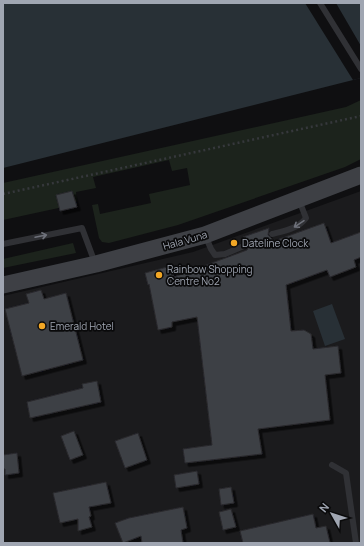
<svg xmlns="http://www.w3.org/2000/svg" width="364" height="546" font-family="Manrope,sans-serif">
  <style>
    .built { fill: #1b1b1d }
    .green { fill: #1c231c }
    .water { fill: #283036 }
    .pier { fill: #0f0f11 }
    .building { fill: #3e3f44; stroke: #29292d; filter: url(#shadow) }
    .lines { fill: none; stroke-linecap: round; stroke-linejoin: round }
    .path { stroke: #36383c; stroke-width: 2.5; stroke-dasharray: 2 3; stroke-linecap: butt }
    .service { stroke: #303135; stroke-width: 6 }
    .secondary { stroke: #3e4045; stroke-width: 17 }
    .oneway { stroke: #6e717a }
    .poi-dot { fill: #f2a725; stroke: #0a0a0b; stroke-width: 1.5 }
    .labels { text-anchor: middle; stroke-width: 3.5; stroke-linejoin: round; paint-order: stroke }
    .street-label { font-size: 10px; fill: #a0a6b2; stroke: #0a0a0b }
    .poi-label { font-size: 10px; fill: #a0a6b2; stroke: #0a0a0b; text-anchor: start }
  </style>
  <defs>
    <filter id="shadow"><feDropShadow dx="3.5" dy="3.5" stdDeviation="0" flood-color="#0009"/></filter>
  </defs>
  <rect width="100%" height="100%" fill="#0f0f11"/>
  <!-- built -->
  <path class="built" d="M361,191V543H3V296L193,252Z"/>
  <!-- green -->
  <path class="green" d="M361,100V159L345,167L178,225L109,243L102,242L99,238L92,205L98,204L100,214L151,203L149,194L190,185L187,168L172,171L169,160L93,177L96,188L76,192L77,204L3,220V183L346,107Z
    M73,243L76,253L3,268V259Z"/>
  <!-- water -->
  <path class="water" d="M3,3H361V78L3,168Z
    M332,304L345,339L325,346L313,311Z"/>
  <!-- pier -->
  <path class="pier" d="M305,3H336L361,46V78L353,80Z"/>
  <!-- building -->
  <path class="building" d="M72,191L77,207L60,211L56,195Z
    M324,223L331,243L361,232V257L354,260L356,267L330,277L327,270L286,285L291,331L304,330L311,334L313,349L338,346L341,373L325,375L330,420L258,429L262,454L185,463L183,449L212,445L197,317L172,322V327L158,330L149,284L148,285L145,273L171,266L174,277L247,250L250,244L248,241H244L243,237L269,228L268,235L274,241Z
    M41,290L44,299L66,293L83,360L22,376L5,309L29,303L26,294Z
    M97,381L101,402L30,418L27,402L83,388L82,384Z
    M74,431L83,455L70,460L61,436Z
    M138,433L147,460L125,468L115,441Z
    M17,453L19,473L5,475V469H3V455Z
    M197,471L199,484L176,488L174,475Z
    M106,482L111,503L89,507L91,516L89,517L92,527L78,531V519L60,523L53,493Z
    M231,487L234,503L221,505L219,489Z
    M183,507L187,528L181,530L183,543H142L141,536L123,543L115,523L129,518Z
    M231,509L236,527L223,530L219,512Z
    M313,514L316,528L326,526L330,543H243L240,531Z"/>
  <g class="lines">
    <!-- path -->
    <path class="path" d="M3,194L361,116"/>
    <!-- service -->
    <path class="service" d="M320,3L361,69
      M272,234C284,231 298,229 306,218L299,200
      M205,235L211,249L215,255L225,254L246,245
      M3,244L82,228L95,263
      M332,465L346,473L356,543"/>
    <!-- secondary -->
    <path class="secondary" d="M3,285L96,264L205,235L361,175"/>
  </g>
  <!-- one-way arrows -->
  <defs><path id="oneway-shaft" d="M-6 0H5M1.5-3L5.5 0L1.5 3" fill="none" stroke-width="1.6" stroke-linecap="round" stroke-linejoin="round"/></defs>
  <g class="oneway">
    <use href="#oneway-shaft" transform="translate(299 224) rotate(146)"/>
    <use href="#oneway-shaft" transform="translate(41 236) rotate(-12)"/>
  </g>
  <!-- markers -->
  <g class="poi-dot">
    <circle cx="234" cy="243" r="4"/>
    <circle cx="159" cy="275" r="4"/>
    <circle cx="42" cy="326" r="4"/>
  </g>
  <g class="labels">
    <!-- street labels -->
    <g class="street-label">
      <text transform="translate(185 240) rotate(-16)" y="4">Hala Vuna</text>
    </g>
    <!-- poi labels -->
    <g class="poi-label">
      <text x="242" y="247">Dateline Clock</text>
      <text x="167" y="273">Rainbow Shopping<tspan x="167" dy="12">Centre No2</tspan></text>
      <text x="50" y="330">Emerald Hotel</text>
    </g>
  </g>
  <!-- border -->
  <rect width="364" height="546" fill="none" stroke="#a0a6b2" stroke-width="8"/>
  <!-- north arrow -->
  <g transform="translate(332 514) rotate(309)" stroke="#0a0a0b" stroke-width="3" paint-order="stroke">
  <path d="M0-3L7 15L0 10L-7 15Z" fill="#a0a6b2"/>
  <text y="-6" font-size="11" font-weight="bold" text-anchor="middle" fill="#a0a6b2">N</text>
  </g>
</svg>
